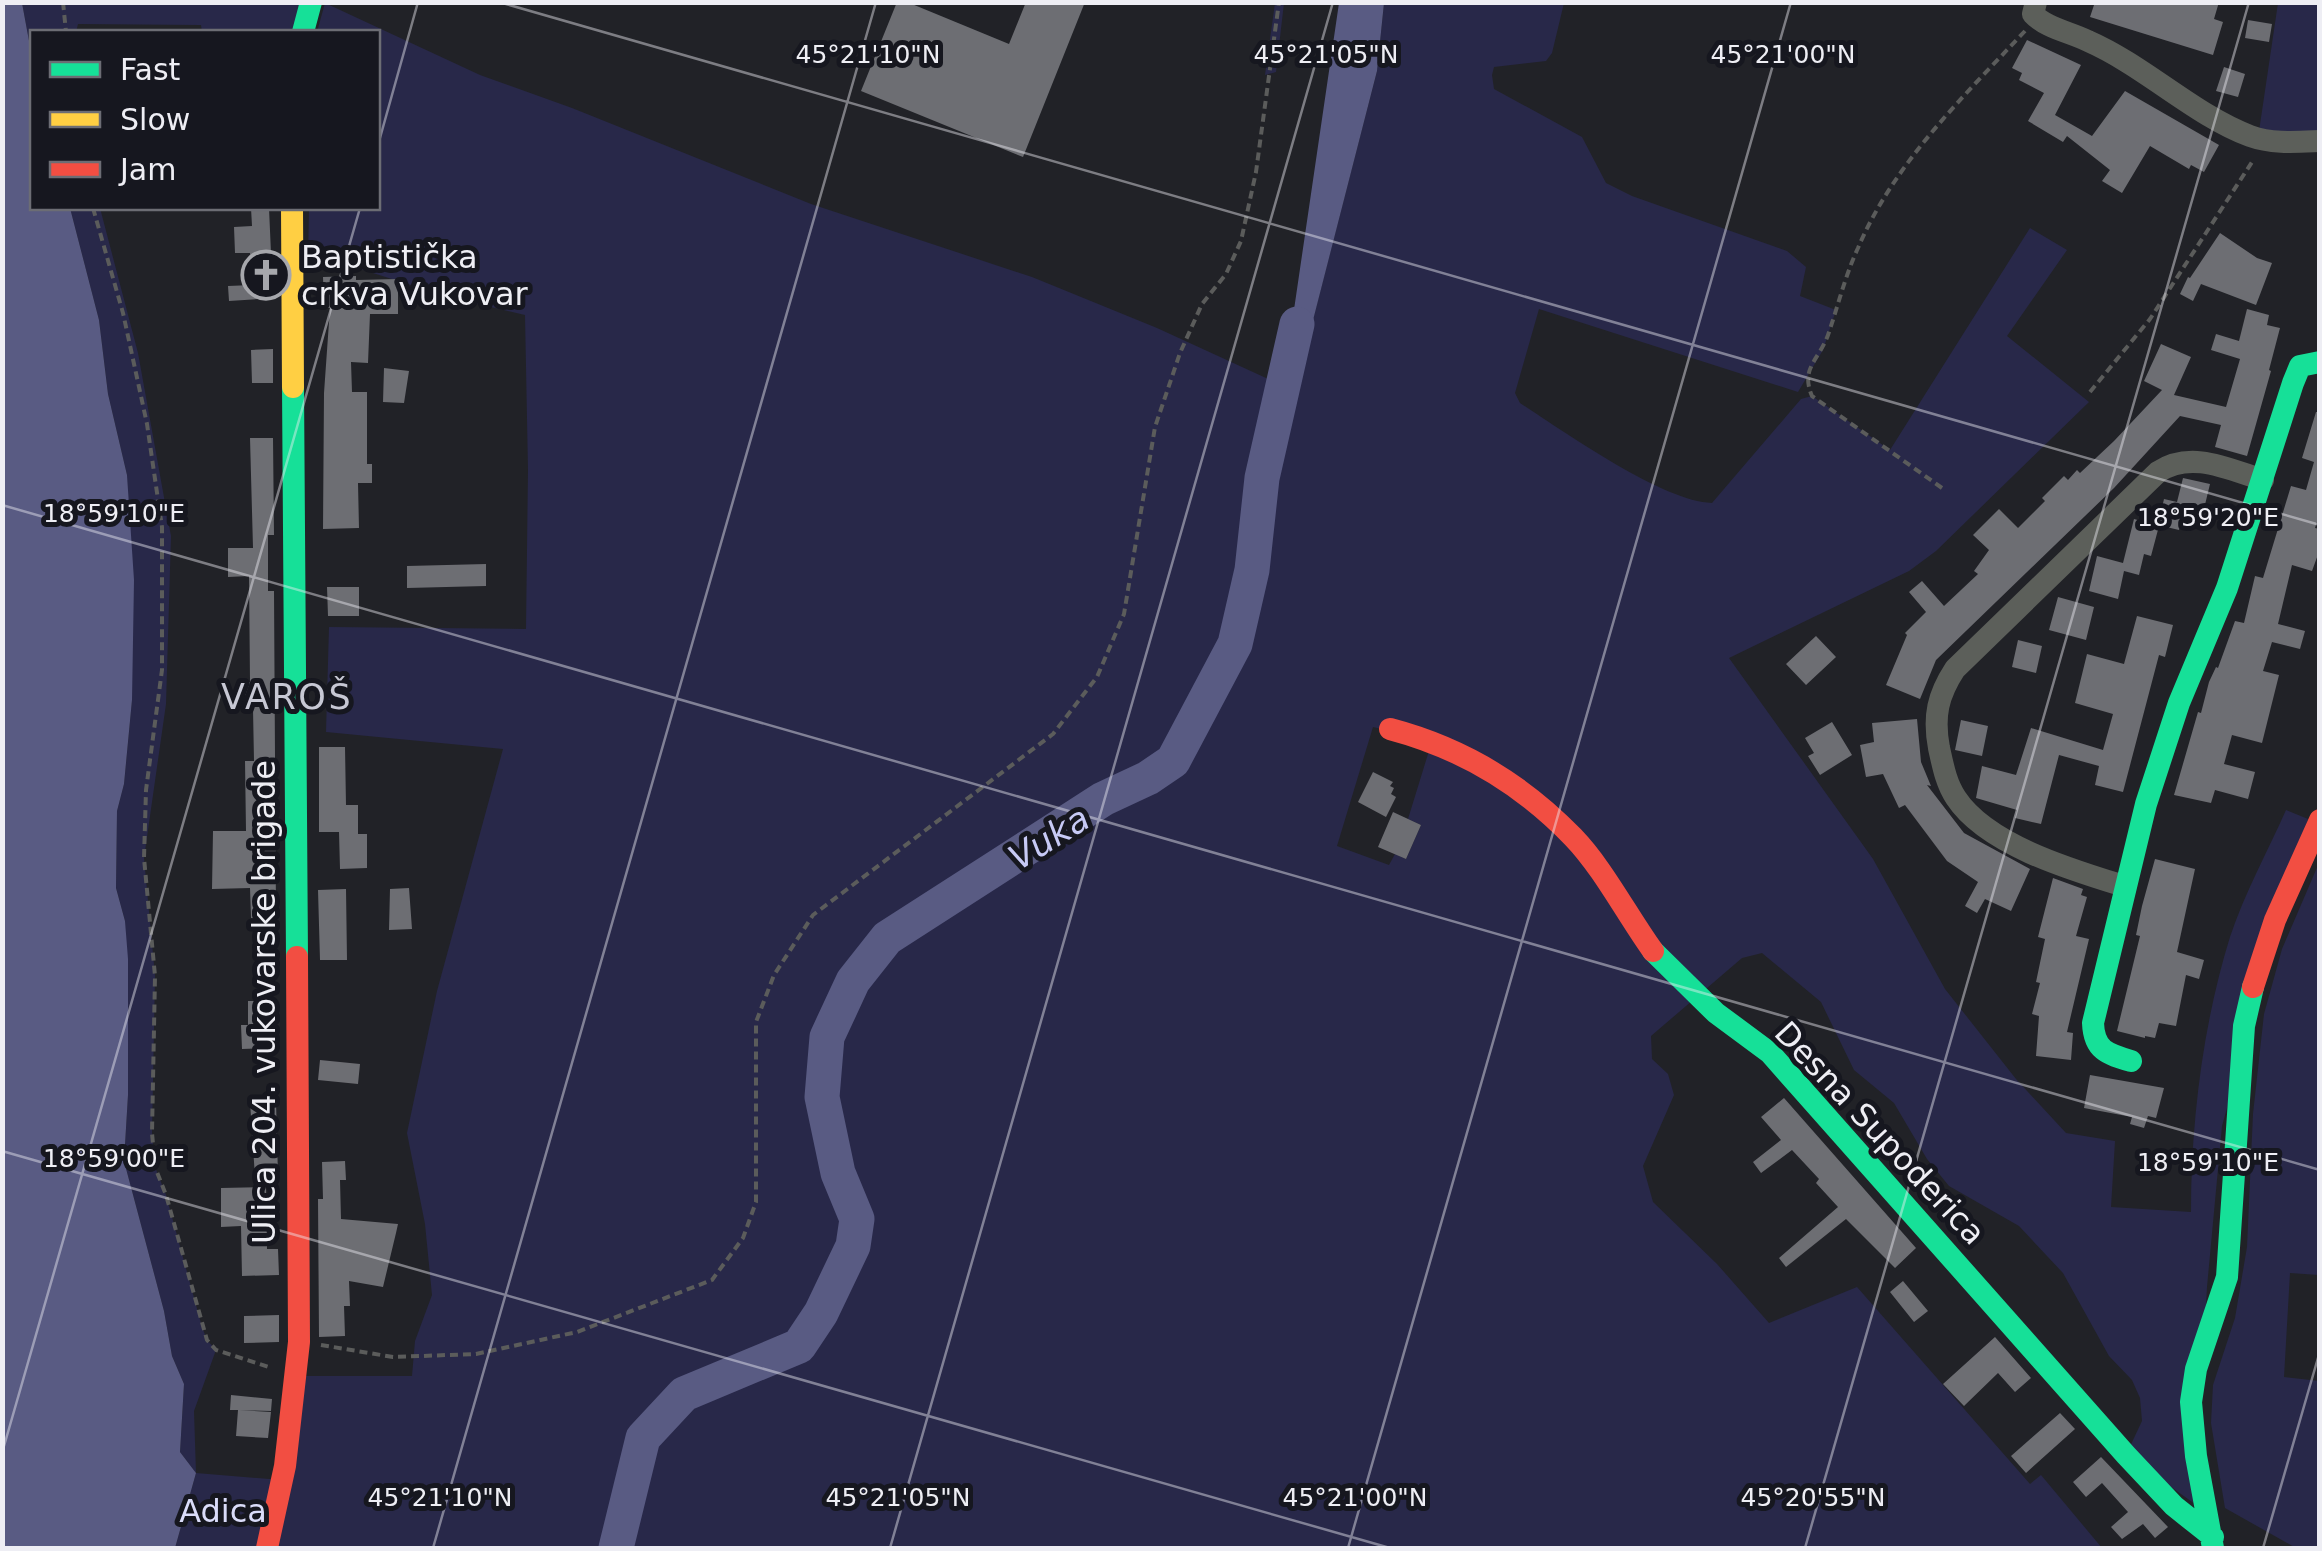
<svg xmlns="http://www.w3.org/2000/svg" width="2322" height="1551" font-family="'DejaVu Sans',sans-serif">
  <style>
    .green { fill: #282849; fill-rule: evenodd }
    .water { fill: #595b83 }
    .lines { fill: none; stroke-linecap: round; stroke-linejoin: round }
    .river { stroke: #595b83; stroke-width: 35 }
    .building { fill: #6d6e73 }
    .path { stroke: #5b5c5b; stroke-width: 4; stroke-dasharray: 8 5; stroke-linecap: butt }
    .street { stroke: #5c5f5a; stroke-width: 22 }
    .fast { stroke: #16e098; stroke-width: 22 }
    .slow { stroke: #ffcf43; stroke-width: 22 }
    .jam { stroke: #f24e42; stroke-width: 22 }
    .ticks { fill: none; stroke: #eeeef4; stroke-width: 2.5; stroke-opacity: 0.45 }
    .labels { text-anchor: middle; stroke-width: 10; stroke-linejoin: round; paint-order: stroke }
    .poi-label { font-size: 32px; fill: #eeeef4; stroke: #16171f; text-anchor: start }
    .street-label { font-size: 32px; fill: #eeeef4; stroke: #16171f }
    .park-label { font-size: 32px; fill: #dadcf9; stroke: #16171f }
    .neighbourhood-label { font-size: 35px; letter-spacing: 2.5px; fill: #c7c8d4; stroke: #16171f }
    .water-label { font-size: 35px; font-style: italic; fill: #c7caf5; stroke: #16171f }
    .ticks-label { font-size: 25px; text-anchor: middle; fill: #eeeef4; stroke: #16171f; stroke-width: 10; stroke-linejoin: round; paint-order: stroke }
  </style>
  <rect width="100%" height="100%" fill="#212227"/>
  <!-- green -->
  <path class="green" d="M22,3H306L297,32H202L201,25L78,24L76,32H32V57Z
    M325,3L480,75L572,108L811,204L1032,277L1157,328L1281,385L1285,371L1311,327L1377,71L1384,3H1564L1552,53L1546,61L1494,67L1492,75L1494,89L1582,137L1606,183L1632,196L1787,251L1806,267L1800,296L1836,310L1823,350L1798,392L1539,309L1515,393L1520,403C1563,431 1663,502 1712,503L1801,399L1812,396L1890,450L2030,228L2067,250L2007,336L2089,402L1936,551L1909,571L1729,658L1873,859L1945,989L2016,1079L2066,1133L2115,1141L2111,1207L2191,1212C2191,1121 2203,1024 2230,937C2244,894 2268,851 2286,810L2308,819L2222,1126L2207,1287L2195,1504L2126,1455L2142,1421L2140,1398L2132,1380L2109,1356L2063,1273L2019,1226L1949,1186L1927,1159L1894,1103L1854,1070L1821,1002L1762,953L1742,958L1651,1036L1652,1059L1668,1074L1674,1095L1643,1166L1653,1202L1717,1264L1769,1323L1857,1287L2030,1484L2041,1475L2102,1548H175L196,1473L180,1452L184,1384L172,1356L164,1311L124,1161L128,1095L125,921L116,888L117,811L124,784L132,700L127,475L108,394L99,320L70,208H100L138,353L171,536L166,704L144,858L155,976L152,1133L155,1167L166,1195L202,1327L207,1340L216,1350L194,1411L196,1473L282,1480L296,1376H412L415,1341L432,1295L425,1224L407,1133L437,991L503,749L326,732L329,627L526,629L528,470L525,315L449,297L338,262L308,261L309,208H378V32H317ZM1373,727L1432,741L1408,819L1421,825L1406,859L1395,854L1389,865L1337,846Z
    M1275,3H1284L1276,72L1265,75Z
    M2278,3H2319V141L2258,138Z
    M2319,863V1275L2290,1273L2284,1377L2319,1381V1548H2296L2225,1508L2211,1423L2213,1385L2235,1318L2247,1247L2253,1114L2264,1014L2282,949Z"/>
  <!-- water -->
  <path class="water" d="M22,3L32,57V208H70L99,320L108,394L127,475L134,580L132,700L124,784L117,811L116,888L125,921L128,959V1095L124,1161L164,1311L172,1356L184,1384L180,1452L196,1473L175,1548H3L2,3Z
    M1339,3H1384L1377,71L1311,328L1285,371Z"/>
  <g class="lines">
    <!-- river -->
    <path class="river" d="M616,1548L643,1438L684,1394L799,1346L821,1313L853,1246L857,1219L838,1173L822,1097L827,1037L853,981L887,938L1103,799L1148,778L1173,761L1235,644L1252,570L1262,478L1297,324"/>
  </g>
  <!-- building -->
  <path class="building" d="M897,2H907L1009,44L1026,2H1085L1023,157L861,91Z
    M2095,2H2219L2214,19L2223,22L2213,55L2090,17Z
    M2248,20L2272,24L2269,42L2245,38Z
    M2027,40L2081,65L2055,115L2092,136L2125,91L2219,145L2204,172L2191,165L2189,169L2150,146L2122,193L2102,181L2110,170L2067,136L2063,142L2028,121L2044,93L2019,80L2022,73L2012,68Z
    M2224,67L2245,74L2238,97L2216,91Z
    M251,208H269L273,298L229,301L228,286L252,285L250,253H235L234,227L252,226Z
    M2220,233L2257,258L2272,263L2256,305L2201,284L2193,301L2180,294L2188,277L2190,278Z
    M356,276V280L398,279V314H370L368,363L351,362L352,392H367V464H372V483H358L359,528L323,529L324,393L330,308H324L323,277Z
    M2247,309L2269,315L2267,325L2280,328L2269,370L2271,371L2247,456L2215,447L2221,425L2180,416L2114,488L1936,660L1920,699L1886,685L1907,635L1905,633L1926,612L1909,592L1922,581L1944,606L1978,574L1974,571L1989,550L1973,535L1999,509L2018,528L2045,501L2042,498L2064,476L2068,480L2077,470L2080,473L2114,441L2162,390L2144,381L2161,344L2191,357L2174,395L2226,407L2240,359L2211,350L2216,334L2239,341Z
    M273,349V383H252L251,350Z
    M384,368L409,371L404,403L383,402Z
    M2316,412H2320V512L2315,528L2320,529V549L2312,571L2292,565L2278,624L2305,631L2300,649L2272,642L2263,671L2279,675L2262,743L2232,735L2224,764L2255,772L2248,799L2215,790L2211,803L2174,795L2198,712L2201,713L2209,682L2216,667L2218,668L2235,621L2244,623L2255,576L2263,578L2291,486L2306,490L2314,462L2302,458Z
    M250,438H273L274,535H268V591H274L276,917L251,918L250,888L212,889L213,831H246L245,761H254L253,709H245V683L250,682L249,576L228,577V548H253Z
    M2183,478L2210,484L2203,513L2184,508L2179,530L2158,525L2164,499L2177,502Z
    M2134,519L2159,526L2151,556L2144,554L2139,575L2124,571L2118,599L2089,591L2097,556L2123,563Z
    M486,564V586L407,588V566Z
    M327,587H359V616H328Z
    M2058,597L2094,607L2086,640L2049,630Z
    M2137,616L2173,625L2165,657L2159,655L2123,792L2095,785L2099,766L2059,755L2041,824L2015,818L2017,810L1976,798L1982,766L2016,775L2031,728L2103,750L2113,714L2075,703L2087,654L2124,664Z
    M1816,636L1836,657L1806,685L1786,664Z
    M2018,640L2042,646L2036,673L2012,667Z
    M1917,719L1921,762L1931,786L1927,785L1964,833L2030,869L2011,911L1985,899L1977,913L1965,906L1978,882L1947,861L1905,805L1899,808L1883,774L1866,777L1860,745L1874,742L1872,723Z
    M1961,720L1988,726L1982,756L1955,750Z
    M1832,722L1852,755L1820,775L1808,756L1814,753L1805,738Z
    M319,747H345L346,805H358V834H367V868L340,869L339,832H319Z
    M1373,772L1393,782L1390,786L1394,788L1391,794L1396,797L1386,817L1358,802Z
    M1393,812L1421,825L1406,859L1378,847Z
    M2155,859L2195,869L2177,952L2204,960L2199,979L2186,975L2176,1026L2159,1023L2155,1038L2145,1036V1038L2117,1031L2140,936L2136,935L2142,906Z
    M2053,878L2083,889L2081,895L2087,897L2076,936L2089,939L2067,1032L2073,1033L2071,1060L2036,1056L2039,1016L2032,1014L2040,983L2036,982L2045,939L2038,937Z
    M409,888L412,929L389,930L390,889Z
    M346,889L347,960H320L318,890Z
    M248,1001H276V1048L242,1049L241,1025H248Z
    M320,1060L360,1064L358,1084L318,1080Z
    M2090,1075L2164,1088L2156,1118L2148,1116L2144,1128L2130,1124L2132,1117L2084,1108Z
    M1784,1098L1916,1248L1895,1268L1846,1219L1786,1267L1779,1258L1838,1207L1816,1183L1819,1179L1792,1150L1761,1173L1753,1162L1781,1140L1761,1117Z
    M276,1101L278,1176L255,1177L250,1102Z
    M345,1161L346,1180H340L341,1219L398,1224L396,1233L383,1287L349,1281L350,1306H344L345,1336L319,1337L318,1199H323L322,1162Z
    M266,1187L267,1249H278L279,1275L242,1276L241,1226L221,1227V1188Z
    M1903,1281L1928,1311L1914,1322L1890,1292Z
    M279,1315V1342L244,1343V1316Z
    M1995,1337L2031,1378L2015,1392L1998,1373L1964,1406L1943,1384Z
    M231,1395L272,1399L271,1411L239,1410L271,1412L268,1438L236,1436L238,1410H230Z
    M2060,1413L2075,1429L2026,1473L2011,1456Z
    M2101,1457L2168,1527L2155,1538L2143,1524L2122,1539L2111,1527L2128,1512L2102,1483L2086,1497L2073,1482Z"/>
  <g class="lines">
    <!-- path -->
    <path class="path" d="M63,2L66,32
      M93,208L123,313L147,424L162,527V670L146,790L144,858L155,976L152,1133L155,1167L166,1195L207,1340L216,1350L272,1368
      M2090,392L2150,319L2254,159
      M1942,488L1812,396C1800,368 1819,360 1828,335C1838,306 1845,276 1858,248C1894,163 1963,97 2025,31
      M321,1345L393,1357L476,1354L577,1332L712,1280L743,1238L756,1202V1022L774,975L813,915L1053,734L1097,677L1124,614L1155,427L1180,353L1202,304L1226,274L1241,241L1256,172L1279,2"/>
    <!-- street -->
    <path class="street" d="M2036,2L2033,14C2046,28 2070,32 2088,41C2145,66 2194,115 2250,136C2272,144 2296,142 2320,141
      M2124,886C2072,870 1987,845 1956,798C1946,783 1943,766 1939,748C1933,716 1938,695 1955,669L2158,472C2191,450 2228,469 2263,480"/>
    <!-- fast -->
    <path class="fast" d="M303,32L311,2
      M293,387L297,957
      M1653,951L1716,1013L1770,1053L2126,1455L2174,1506L2213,1537
      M2131,1061C2107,1054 2094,1050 2093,1023L2146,804L2179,703L2227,588L2293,383L2300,366L2320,362
      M2213,1548L2196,1456L2191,1402L2196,1369L2227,1277L2244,1026L2253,987"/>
    <!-- slow -->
    <path class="slow" d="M292,208L293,387"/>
    <!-- jam -->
    <path class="jam" d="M1390,729C1462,748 1521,783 1573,837C1603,868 1627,915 1653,951
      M2253,987L2275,920L2320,820
      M267,1548L285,1466L299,1342L297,957"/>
  </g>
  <!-- ticks -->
  <path class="ticks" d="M499,2L2320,525M378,145L418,2M2,505L2320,1170M2,1151L1390,1548M2,1453L360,208M433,1548L876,2M890,1548L1333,2M1348,1548L1791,2M1805,1548L2249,2M2263,1548L2320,1351"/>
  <!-- icons -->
  <defs>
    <g id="church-ring" transform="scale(2.5)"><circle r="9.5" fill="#16171f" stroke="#a6a7ac" stroke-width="1.5"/><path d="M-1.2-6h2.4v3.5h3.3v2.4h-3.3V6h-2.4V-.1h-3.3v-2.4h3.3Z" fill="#a6a7ac"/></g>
  </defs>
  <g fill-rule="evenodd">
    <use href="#church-ring" x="266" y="275"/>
  </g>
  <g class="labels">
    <!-- poi labels -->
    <g class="poi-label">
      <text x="301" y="268">Baptistička<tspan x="301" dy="37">crkva Vukovar</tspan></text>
    </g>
    <!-- street labels -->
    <g class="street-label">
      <text transform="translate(264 1002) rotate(-90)" y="11">Ulica 204. vukovarske brigade</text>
      <text transform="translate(1880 1133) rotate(47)" y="11">Desna Supoderica</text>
    </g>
    <!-- park labels -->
    <g class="park-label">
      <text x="223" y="1522">Adica</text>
    </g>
    <!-- neighbourhood labels -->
    <g class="neighbourhood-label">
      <text x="287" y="709">VAROŠ</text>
    </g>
    <!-- water labels -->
    <g class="water-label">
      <text transform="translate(1049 838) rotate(-32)" y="12">Vuka</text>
    </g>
  </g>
  <g class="ticks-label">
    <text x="868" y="63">45°21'10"N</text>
    <text x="1326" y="63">45°21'05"N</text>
    <text x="1783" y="63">45°21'00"N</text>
    <text x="114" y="522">18°59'10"E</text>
    <text x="2208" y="526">18°59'20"E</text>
    <text x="114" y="1167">18°59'00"E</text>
    <text x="2208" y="1171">18°59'10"E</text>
    <text x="440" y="1506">45°21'10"N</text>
    <text x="898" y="1506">45°21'05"N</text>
    <text x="1355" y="1506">45°21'00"N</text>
    <text x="1813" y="1506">45°20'55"N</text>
  </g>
  <!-- border -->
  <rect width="2322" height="1551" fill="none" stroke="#eeeef4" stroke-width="10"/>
  <!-- legend -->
  <rect x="30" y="30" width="350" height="180" fill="#16171f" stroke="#6c6d74" stroke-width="2.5"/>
  <rect x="50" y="62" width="50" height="15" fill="#16e098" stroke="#6c6d74" stroke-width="2.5"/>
  <text x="120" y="80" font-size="30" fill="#eeeef4">Fast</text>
  <rect x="50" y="112" width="50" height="15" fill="#ffcf43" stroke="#6c6d74" stroke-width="2.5"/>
  <text x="120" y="130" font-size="30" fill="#eeeef4">Slow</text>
  <rect x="50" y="162" width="50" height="15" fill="#f24e42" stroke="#6c6d74" stroke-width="2.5"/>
  <text x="120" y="180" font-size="30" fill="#eeeef4">Jam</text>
</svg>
